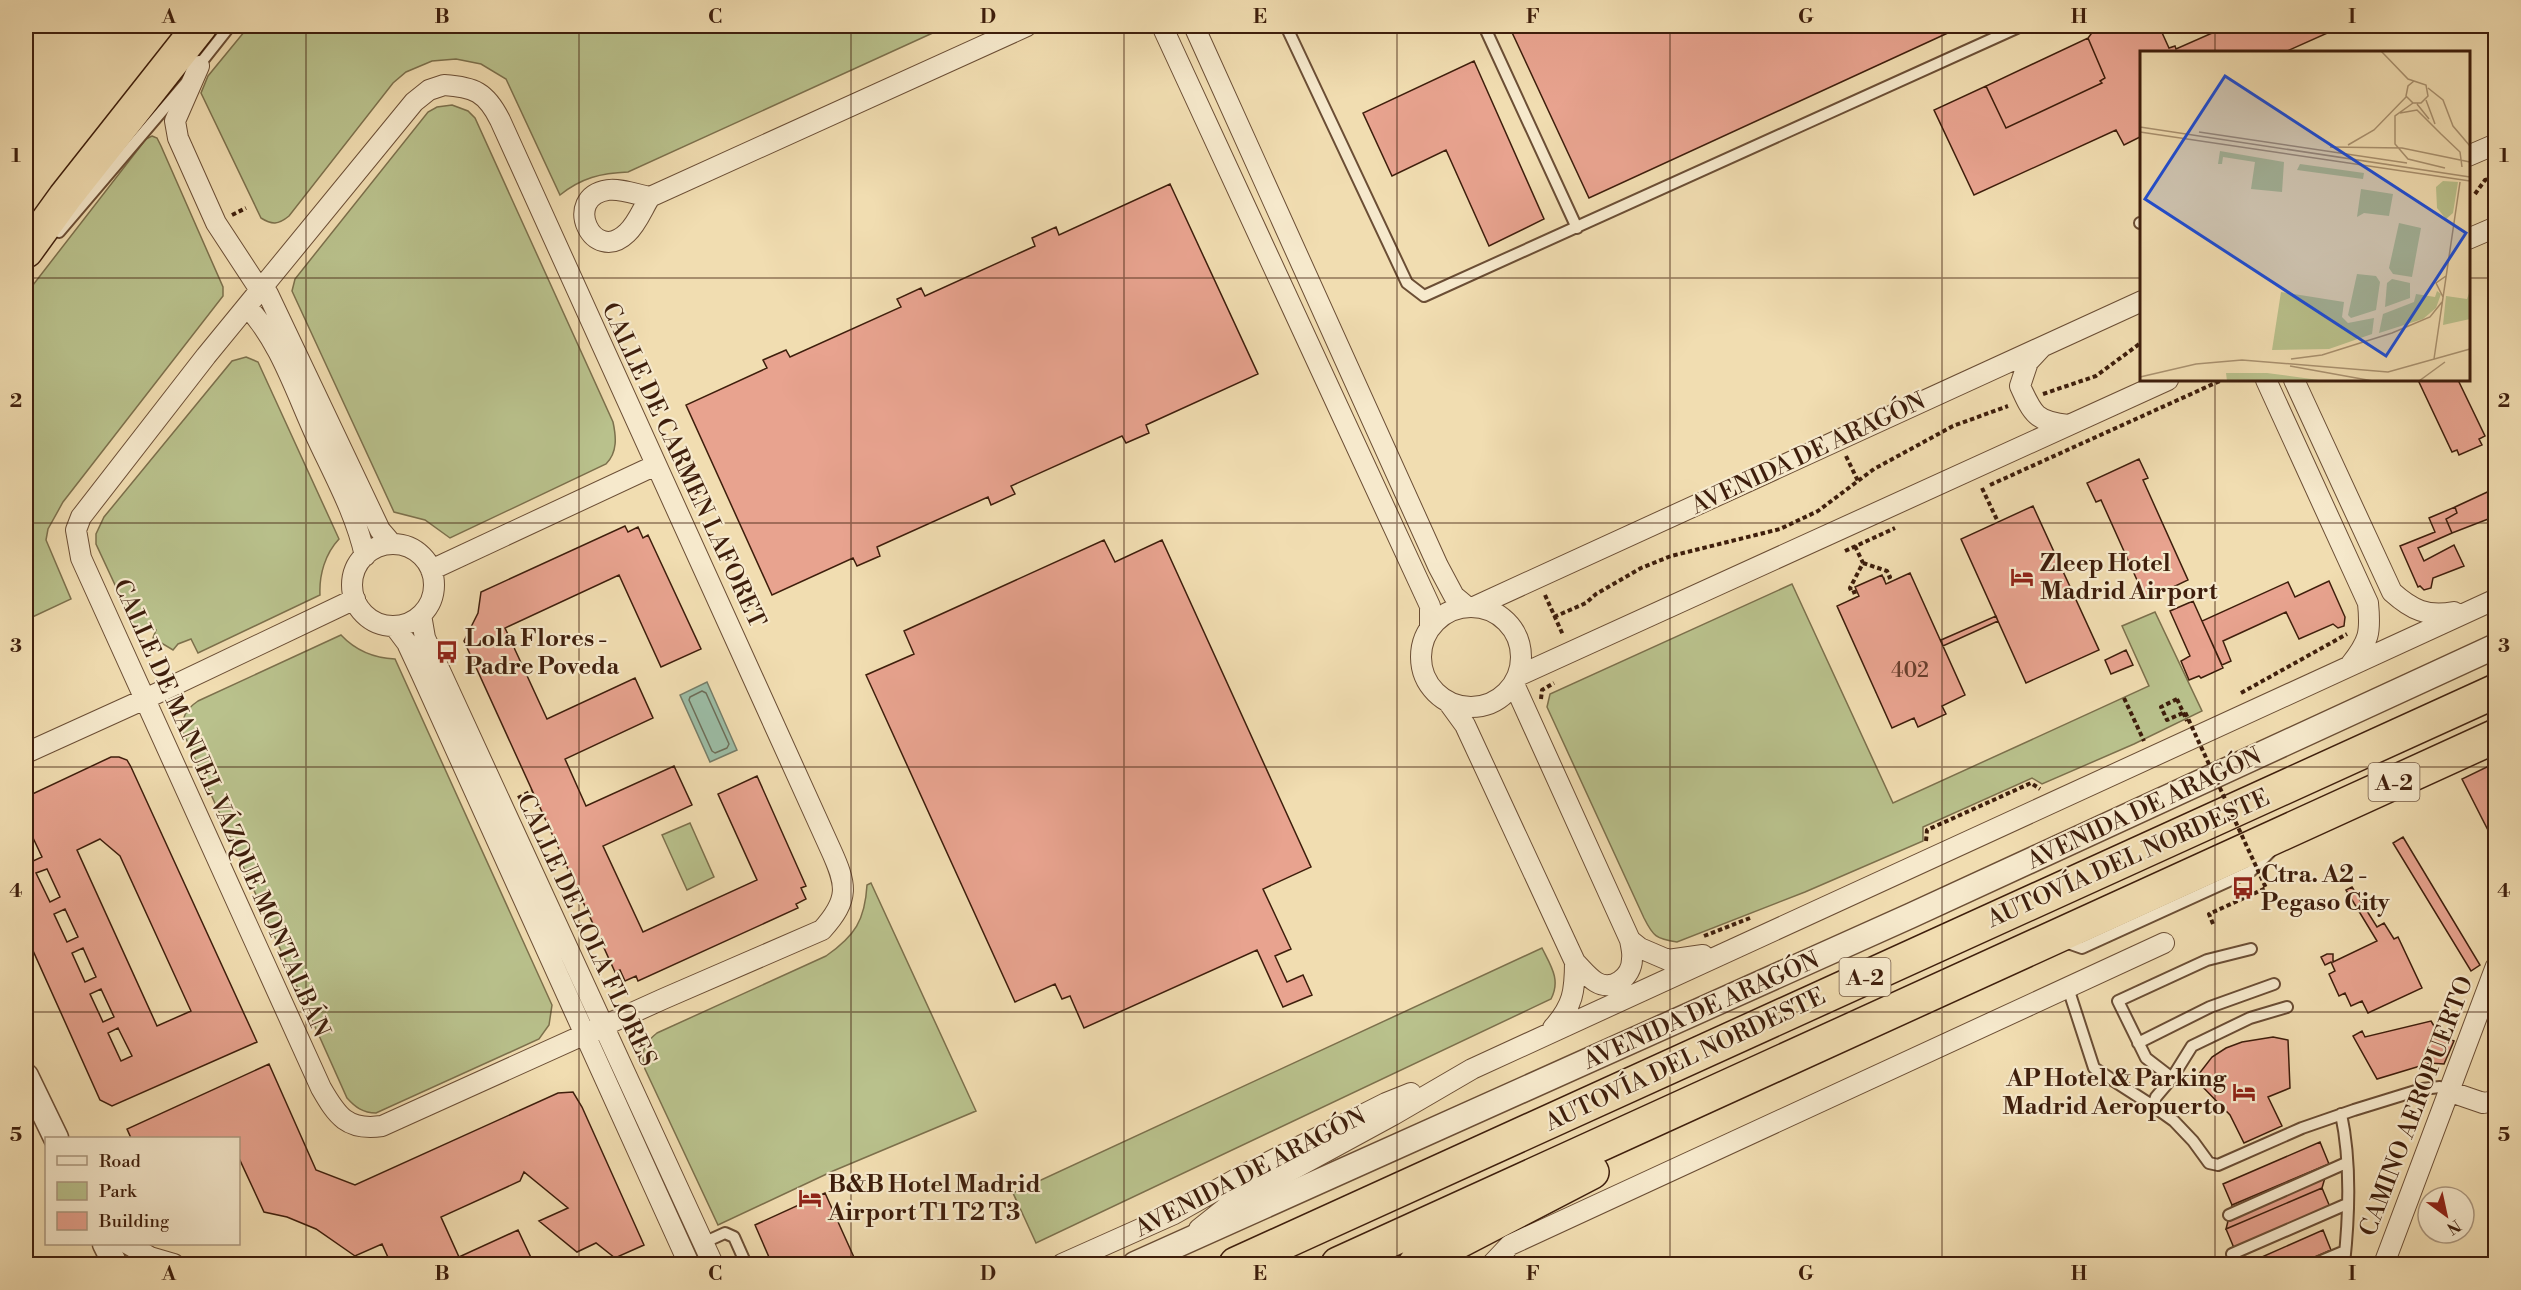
<svg xmlns="http://www.w3.org/2000/svg" width="2521" height="1290" font-family="'Libre Bodoni',serif">
  <style>
    .green { fill: #b9c18c; stroke: #7c704c; stroke-width: 1.5 }
    .water { fill: #9cbda6; stroke: #767d68; stroke-width: 1.5 }
    .lines { fill: none; stroke-linecap: round; stroke-linejoin: round }
    .shore { stroke: #6d6e59; stroke-width: 1.5 }
    .building { fill: #e8a38f; stroke: #3e1e0c; stroke-width: 1.5; fill-rule: evenodd }
    .service-casing { stroke: #6b4e35; stroke-width: 14 }
    .minor-casing { stroke: #6b4e35; stroke-width: 22 }
    .tertiary-casing { stroke: #6b4e35; stroke-width: 27 }
    .motorway-casing { stroke: #3e1e0c; stroke-width: 36 }
    .path { stroke: #3e1e0c; stroke-width: 4; stroke-dasharray: 4.5 3; stroke-linecap: butt }
    .service { stroke: #f6e9cc; stroke-width: 10 }
    .minor { stroke: #f6e9cc; stroke-width: 20 }
    .tertiary { stroke: #f6e9cc; stroke-width: 24 }
    .motorway { stroke: #f1ddb1; stroke-width: 33 }
    .path-bridge { stroke: #3e1e0c; stroke-width: 4; stroke-dasharray: 4.5 3; stroke-linecap: butt }
    .grid { fill: none; stroke: #3e1e0c; stroke-width: 1.5; stroke-opacity: 0.55 }
    .labels { text-anchor: middle; stroke-width: 4.5; stroke-linejoin: round; paint-order: stroke }
    .number-label { font-size: 21px; fill: #683f2d }
    .shield { fill: #f6e9cc; stroke: #755b46; stroke-width: 1.5 }
    .shield-label { font-size: 22px; font-weight: bold; fill: #3e1e0c }
    .street-label { font-size: 24px; fill: #3e1e0c; stroke: #f6e9cc }
    .poi-label { font-size: 24px; font-weight: bold; fill: #3e1e0c; stroke: #f6e9cc; text-anchor: start }
    .inset-road { fill: none; stroke: #a9916f; stroke-width: 1.5 }
    .view { fill: #1d4ed8; fill-opacity: 0.15; stroke: #1d4ed8; stroke-width: 3 }
    .inset-edge { fill: none; stroke: #3e1e0c; stroke-width: 3 }
    .neatline { fill: none; stroke: #3e1e0c; stroke-width: 2 }
    .grid-label { font-size: 20px; text-anchor: middle; font-weight: bold; fill: #3e1e0c }
  </style>
  <rect width="100%" height="100%" fill="#f1ddb1"/>
  <filter id="stains"><feTurbulence type="fractalNoise" baseFrequency=".00333" numOctaves="4"/><feColorMatrix values="0 0 0 0 .2 0 0 0 0 .09 0 0 0 0 .02 0 0 0 .5 -.17"/></filter>
  <radialGradient id="worn" r=".72"><stop offset=".6" stop-color="#630" stop-opacity="0"/><stop offset="1" stop-color="#630" stop-opacity=".3"/></radialGradient>
  <!-- green -->
  <path class="green" d="M249,26H948L628,172C601,173 581,178 560,195L506,79L481,64L456,59L432,61L406,72L393,83L289,216C278,225 272,225 261,218L201,93L208,76Z
    M452,105L468,111L475,118L613,422C616,436 618,452 606,464L450,538L425,520L394,512L292,291L295,279L428,112L437,107Z
    M152,136L157,138L161,146L223,287V296L63,502L48,529L46,540L71,599L26,620V294L146,139Z
    M246,357L258,362L339,539C325,554 319,575 320,595L198,653L191,639L178,644L173,650L153,638L156,630L153,627L136,630L96,544V534L104,517L232,361Z
    M1792,584L1893,803L2149,686L2122,626L2155,612L2202,711L2134,744L2042,784L2032,778L1923,827V841L1805,892L1677,942C1656,939 1653,936 1644,918L1547,707L1550,694Z
    M341,635C356,651 373,658 395,659L552,1005L549,1025L539,1039L376,1113C363,1113 355,1107 347,1098L183,732C182,717 185,710 198,701Z
    M690,823L714,877L687,890L662,835Z
    M871,883L976,1111L833,1171L718,1225L645,1069C640,1053 644,1043 657,1033L826,956C855,936 865,920 867,885Z
    M1542,948C1551,966 1561,980 1551,999L1036,1243L1013,1193Z"/>
  <!-- water -->
  <path class="water" d="M707,682L737,750L710,762L680,695Z"/>
  <g class="lines">
    <!-- shore -->
    <path class="shore" d="M702,691L706,693L729,744L727,748L715,753L712,751L689,700L690,697Z"/>
  </g>
  <!-- building -->
  <path class="building" d="M1509,26H1963L1589,198Z
    M2097,26H2159L2169,48L2175,46L2176,49L2228,26H2343L2285,52H2142V136L2124,145L2116,130L1974,195L1934,110L1986,86L2006,128L2102,83L2100,81L2105,78L2088,38Z
    M2088,38L2105,78L2100,81L2102,83L2006,128L1986,86Z
    M1474,61L1544,219L1489,246L1446,150L1392,176L1363,113Z
    M1170,184L1258,374L1146,425L1149,433L1126,443L1122,436L1011,486L1015,494L991,505L988,497L877,547L880,556L857,566L853,558L772,595L686,405L767,368L763,360L786,350L790,357L901,307L897,299L921,288L925,296L1035,246L1032,238L1056,227L1059,235Z
    M2418,380H2458L2485,436L2479,439L2482,445L2459,455L2457,450L2452,452Z
    M2139,459L2148,478L2143,480L2188,580L2146,600L2101,500L2096,502L2087,483Z
    M2496,488V516L2452,533L2446,519L2457,513L2455,507Z
    M2033,506L2099,650L2026,683L1961,539Z
    M2455,507L2457,513L2446,519L2452,533L2418,548L2424,561L2454,545L2464,566L2433,578L2431,588L2424,590L2420,586L2418,587L2400,546L2435,532L2429,518Z
    M625,526L628,532L638,527L643,538L648,535L701,649L661,667L619,575L505,628L547,719L635,678L653,718L565,759L586,806L674,766L692,805L603,846L643,932L757,880L718,794L757,776L806,886L801,888L806,899L796,904L798,908L638,981L636,976L625,981L620,970L615,972L464,641L478,613L481,592Z
    M1104,540L1115,562L1162,540L1311,867L1263,889L1291,949L1275,956L1287,982L1303,975L1312,995L1283,1007L1257,950L1084,1028L1070,996L1062,999L1055,984L1015,1002L866,675L914,654L904,631Z
    M1910,573L1965,695L1942,706L1946,714L1918,727L1914,718L1892,728L1837,606L1859,596L1855,587L1882,575L1886,584Z
    M2329,581L2345,617L2344,626L2338,628L2333,624L2299,639L2286,612L2223,641L2231,661L2222,665L2202,621L2288,582L2295,597Z
    M2193,601L2223,668L2201,678L2199,676L2189,680L2181,661L2190,656L2170,611Z
    M1996,616L1998,621L1943,646L1941,640Z
    M2126,650L2133,665L2111,674L2105,660Z
    M111,757H119L127,760L131,767L257,1042L112,1106L100,1100L26,935V797ZM100,839L120,856L191,1011L157,1026L77,850ZM34,840L42,857L31,862L28,853ZM47,869L60,897L50,902L36,873ZM65,909L78,937L67,942L54,914ZM83,948L96,977L85,982L72,953ZM101,989L114,1017L103,1022L90,994ZM118,1028L132,1056L121,1061L108,1033Z
    M2493,764L2496,769V846L2462,779Z
    M2403,837L2480,965L2471,971L2393,843Z
    M2352,887L2377,927L2384,923L2394,939L2398,937L2422,988L2368,1013L2362,1001L2351,1006L2345,993L2339,996L2329,974L2335,971L2331,962L2325,965L2321,957L2327,954H2333V962L2377,941L2346,890Z
    M2431,1021L2440,1036L2454,1041L2444,1064L2430,1063L2377,1079L2353,1036L2362,1031L2365,1037Z
    M2273,1037L2288,1040L2290,1088L2268,1097L2282,1126L2244,1143L2230,1115L2195,1079L2212,1057L2226,1048L2242,1042Z
    M269,1064L316,1170L355,1185L558,1093L573,1092L582,1107L644,1245L615,1258L596,1243L577,1252L539,1221L568,1208L524,1172L520,1181L441,1217L459,1257L518,1230L534,1264H391L382,1244L355,1256L316,1229L287,1217L264,1212L238,1156V1138H131L127,1129Z
    M2320,1142L2329,1164L2232,1205L2223,1184Z
    M2329,1164L2322,1188L2226,1229L2232,1205Z
    M2322,1188L2330,1207L2234,1248L2226,1229Z
    M825,1193L857,1264H772L755,1225Z
    M2323,1230L2331,1250L2299,1264H2246Z"/>
  <g class="lines">
    <!-- service casing -->
    <g class="service-casing">
      <path id="service" d="M1286,26L1407,283L1424,296L2021,26
        M1484,26L1577,228
        M196,69L230,26
        M2140,223H2142
        M59,232L185,84
        M2065,942L2082,948L2251,871L2270,852
        M2068,988L2094,1068L2153,1106L2156,1097L2172,1078L2192,1046L2250,1018L2287,1007
        M2138,1043L2210,1007L2274,984
        M2172,1078L2146,1058L2118,1001L2207,960L2251,949
        M2153,1106L2174,1121L2193,1141L2209,1163L2218,1165L2302,1128L2354,1110L2422,1089L2440,1087L2448,1091
        M2341,1114C2351,1160 2349,1218 2344,1264
        M2229,1215L2346,1163
        M703,1243L725,1233L734,1237L746,1264
        M2232,1254L2347,1204
        M2314,1264L2345,1251"/>
    </g>
    <!-- minor casing -->
    <g class="minor-casing">
      <path id="minor" d="M1162,26L1430,606V627
        M1194,26L1438,566L1454,596L1466,606
        M199,66L175,121L178,138L216,223L256,284L268,294L380,530L392,544
        M444,85C474,87 486,92 500,120L830,848C847,885 850,899 822,930L663,999L382,1126C347,1131 337,1116 321,1088L81,558L76,530L81,517L206,356L414,102L429,90Z
        M2468,156L2496,144
        M650,197C638,195 620,188 608,190C561,197 593,266 627,233C637,224 643,208 650,197L1027,26
        M2468,239L2496,227
        M247,307C279,339 297,395 316,436C334,475 356,514 365,556
        M2042,347L2028,362L2020,386C2033,415 2036,421 2068,425
        M2266,380L2368,603C2371,633 2369,641 2351,664
        M2294,380L2392,592C2412,610 2427,617 2454,612
        M352 585a41 41 0 1 1 82 0a41 41 0 1 1-82 0Z
        M431,570L656,465
        M1476,606L2142,301
        M1421 657a50 50 0 1 1 100 0a50 50 0 1 1-100 0Z
        M421,615L425,638L713,1264
        M395,627L407,643L421,673L689,1264
        M1518,676L2168,380
        M1449,703L1465,725L1575,962C1582,969 1588,977 1596,982C1612,992 1632,977 1632,959C1633,953 1631,946 1630,940L1514,684
        M26,753L145,699L355,599
        M1630,940L1640,948L1668,960L1703,955
        M1553,1028C1573,1006 1575,991 1575,962
        M2448,1091L2483,1103L2496,1101
        M1199,1229L1233,1202L1393,1115L1472,1069L2496,599
        M128,1244L150,1257L174,1264
        M1062,1264L1174,1214L1245,1174L1386,1103L1411,1093
        M1492,1264L1510,1245L2164,943
        M2384,1264L2496,966"/>
    </g>
    <!-- tertiary casing -->
    <g class="tertiary-casing">
      <path id="tertiary" d="M26,1076L56,1138
        M105,1244L115,1264
        M1135,1264L1910,916L2496,646"/>
    </g>
    <!-- motorway casing -->
    <g class="motorway-casing">
      <path id="motorway" d="M26,251L65,197L200,26
        M1236,1264L2496,691
        M1338,1264L2496,736
        M1415,1264L1592,1172"/>
    </g>
    <!-- path -->
    <path class="path" d="M2475,194L2485,180L2496,177
      M232,215L246,208
      M2043,394L2096,376L2142,342
      M1846,456L1858,481
      M1990,485L2222,380
      M1982,488L1998,522
      M1855,546L1863,563L1850,588L1852,593L1857,591
      M1845,551L1895,528
      M1863,563L1887,571L1890,577L1884,579
      M1545,595L1563,635
      M1554,617L1586,603L1596,594L1641,568L1671,556L1780,529L1818,511L1874,469L1953,426L2008,406
      M2241,693L2347,634
      M2124,698L2144,741
      M1541,699L1542,690L1554,683
      M2177,699L2187,721
      M518,798L532,791
      M1926,841L1927,830L2031,783L2040,789
      M2213,924L2209,914L2266,888
      M1704,936L1750,918"/>
    <!-- service -->
    <use href="#service" class="service"/>
    <!-- minor -->
    <use href="#minor" class="minor"/>
    <!-- tertiary -->
    <use href="#tertiary" class="tertiary"/>
    <!-- motorway -->
    <use href="#motorway" class="motorway"/>
    <!-- path-bridge -->
    <path class="path-bridge" d="M2177,699L2161,707L2167,720L2185,712L2266,888"/>
  </g>
  <!-- grid -->
  <path class="grid" d="M306,26V1264M579,26V1264M851,26V1264M1124,26V1264M1397,26V1264M1670,26V1264M1942,26V1264M2215,26V52M26,278H2142M2468,278H2496M2215,380V1264M26,523H2496M26,767H2496M26,1012H2496"/>
  <!-- icons -->
  <defs>
    <g id="hotel-bare" transform="scale(1.8)"><path d="M-6-4.5h1.5V1H6V5H4.5V3h-9V5H-6ZM-4 0a1.8 1.8 0 1 1 3.6 0ZM.5 0V-2.5h3Q6-2.5 6 0Z" fill="#8f2418" stroke="#f6e9cc" stroke-width="2.5" paint-order="stroke"/></g>
    <g id="bus-bare" transform="scale(1.8)"><path d="M-5-6H5V4H4V6H2V4H-2V6H-4V4H-5ZM-3.5-4V0h7V-4ZM-3.5 1.2v1.5H-2V1.2ZM2 1.2v1.5H3.5V1.2Z" fill="#8f2418" stroke="#f6e9cc" stroke-width="2.5" paint-order="stroke"/></g>
  </defs>
  <g fill-rule="evenodd">
    <use href="#hotel-bare" x="2022" y="577"/>
    <use href="#bus-bare" x="447" y="652"/>
    <use href="#bus-bare" x="2243" y="888"/>
    <use href="#hotel-bare" x="2244" y="1092"/>
    <use href="#hotel-bare" x="810" y="1198"/>
  </g>
  <g class="labels">
    <!-- number labels -->
    <g class="number-label">
      <text x="1910" y="677">402</text>
    </g>
    <!-- shield labels -->
    <g class="shield">
      <rect x="2368.5" y="763" width="51" height="38" rx="4.5"/>
      <rect x="1839.5" y="958" width="51" height="38" rx="4.5"/>
    </g>
    <g class="shield-label">
      <text x="2394" y="790">A-2</text>
      <text x="1865" y="985">A-2</text>
    </g>
    <!-- street labels -->
    <g class="street-label">
      <text transform="translate(1808 453) rotate(-25)" y="8">AVENIDA DE ARAGÓN</text>
      <text transform="translate(684 465) rotate(65)" y="8">CALLE DE CARMEN LAFORET</text>
      <text transform="translate(222 808) rotate(66)" y="8">CALLE DE MANUEL VÁZQUE MONTALBÁN</text>
      <text transform="translate(2144 808) rotate(-25)" y="8">AVENIDA DE ARAGÓN</text>
      <text transform="translate(2128 858) rotate(-24)" y="8">AUTOVÍA DEL NORDESTE</text>
      <text transform="translate(587 930) rotate(65)" y="8">CALLE DE LOLA FLORES</text>
      <text transform="translate(1701 1010) rotate(-24)" y="8">AVENIDA DE ARAGÓN</text>
      <text transform="translate(1685 1059) rotate(-25)" y="8">AUTOVÍA DEL NORDESTE</text>
      <text transform="translate(2416 1106) rotate(-69)" y="8">CAMINO AEROPUERTO</text>
      <text transform="translate(1250 1172) rotate(-27)" y="8">AVENIDA DE ARAGÓN</text>
    </g>
    <!-- poi labels -->
    <g class="poi-label">
      <text x="2040" y="571">Zleep Hotel<tspan x="2040" dy="28">Madrid Airport</tspan></text>
      <text x="465" y="646">Lola Flores -<tspan x="465" dy="28">Padre Poveda</tspan></text>
      <text x="2261" y="882">Ctra. A2 -<tspan x="2261" dy="28">Pegaso City</tspan></text>
      <text x="2226" y="1086" text-anchor="end">AP Hotel &amp; Parking<tspan x="2226" dy="28">Madrid Aeropuerto</tspan></text>
      <text x="828" y="1192">B&amp;B Hotel Madrid<tspan x="828" dy="28">Airport T1 T2 T3</tspan></text>
    </g>
  </g>
  <!-- overview -->
  <g transform="translate(2140 51)">
    <rect width="330" height="330" fill="#f1ddb1"/>
    <path d="M80,100L144,111L142,141L111,138L115,111L83,106L82,113H78ZM160,113L224,122L223,128L157,119ZM303,130L318,131L313,162L306,168L297,157L296,136ZM221,138L253,143L249,165L224,162L217,166ZM259,172L281,177L272,226L253,223L249,217ZM217,223L236,225L240,231L236,259L211,267L208,264ZM252,228L270,232V247L245,256L247,232ZM330,239V268L303,274L306,245L327,248ZM297,240L301,243L296,257L283,268L239,282L243,263L274,251L276,243L295,246ZM141,241L204,251L202,266L208,272L234,267L232,283L189,298L132,299ZM86,322H127L186,330H87Z" fill="#b9c18c"/>
    <path class="inset-road" d="M241,0L268,28L286,34L288,45L281,52H273L266,45L268,35L274,30M288,37L303,49L313,75L330,95M286,49L295,73M273,52L255,65V93L268,108L305,117M277,53L289,68M260,62L277,59L301,83M0,76L330,126M0,81L330,130M59,81L267,112M301,83L320,101L322,116M208,94L234,79L267,45M190,96L262,97L330,111M303,246L296,232L306,225M151,308L182,304L252,282L290,266L302,251M294,308L320,131M150,315L233,330M0,326L56,313L102,309L248,321L330,298M279,330L305,311"/>
    <path class="view" d="M85,25L326,182L246,305L5,148Z"/>
    <rect width="330" height="330" class="inset-edge"/>
  </g>
  <!-- margin -->
  <rect width="2521" height="1290" fill="none" stroke="#f1ddb1" stroke-width="66"/>
  <!-- legend -->
  <rect x="45" y="1137" width="195" height="108" fill="#f6e9cc" stroke="#ac987f" stroke-width="1.5"/>
  <rect x="57" y="1156" width="30" height="9" fill="#f6e9cc" stroke="#ac987f" stroke-width="1.5"/>
  <text x="99" y="1167" font-size="18" fill="#3e1e0c">Road</text>
  <rect x="57" y="1182" width="30" height="18" fill="#b9c18c" stroke="#ac987f" stroke-width="1.5"/>
  <text x="99" y="1197" font-size="18" fill="#3e1e0c">Park</text>
  <rect x="57" y="1212" width="30" height="18" fill="#e8a38f" stroke="#ac987f" stroke-width="1.5"/>
  <text x="99" y="1227" font-size="18" fill="#3e1e0c">Building</text>
  <!-- north arrow -->
  <g transform="translate(2446 1215) rotate(147)"><circle r="28" fill="#f6e9cc" stroke="#ac987f" stroke-width="1.5"/>
  <path d="M0-4.5L10 22L0 15L-10 22Z" fill="#8f2418"/>
  <text y="-9" font-size="16" font-weight="bold" text-anchor="middle" fill="#3e1e0c">N</text>
  </g>
  <rect x="33" y="33" width="2455" height="1224" class="neatline"/>
  <g class="grid-label">
    <text x="169" y="23">A</text>
    <text x="442" y="23">B</text>
    <text x="715" y="23">C</text>
    <text x="988" y="23">D</text>
    <text x="1260" y="23">E</text>
    <text x="1533" y="23">F</text>
    <text x="1806" y="23">G</text>
    <text x="2079" y="23">H</text>
    <text x="2352" y="23">I</text>
    <text x="16" y="162">1</text>
    <text x="2504" y="162">1</text>
    <text x="16" y="407">2</text>
    <text x="2504" y="407">2</text>
    <text x="16" y="652">3</text>
    <text x="2504" y="652">3</text>
    <text x="16" y="897">4</text>
    <text x="2504" y="897">4</text>
    <text x="16" y="1141">5</text>
    <text x="2504" y="1141">5</text>
    <text x="169" y="1280">A</text>
    <text x="442" y="1280">B</text>
    <text x="715" y="1280">C</text>
    <text x="988" y="1280">D</text>
    <text x="1260" y="1280">E</text>
    <text x="1533" y="1280">F</text>
    <text x="1806" y="1280">G</text>
    <text x="2079" y="1280">H</text>
    <text x="2352" y="1280">I</text>
  </g>
  <rect width="100%" height="100%" filter="url(#stains)"/>
  <rect width="100%" height="100%" fill="url(#worn)"/>
</svg>
